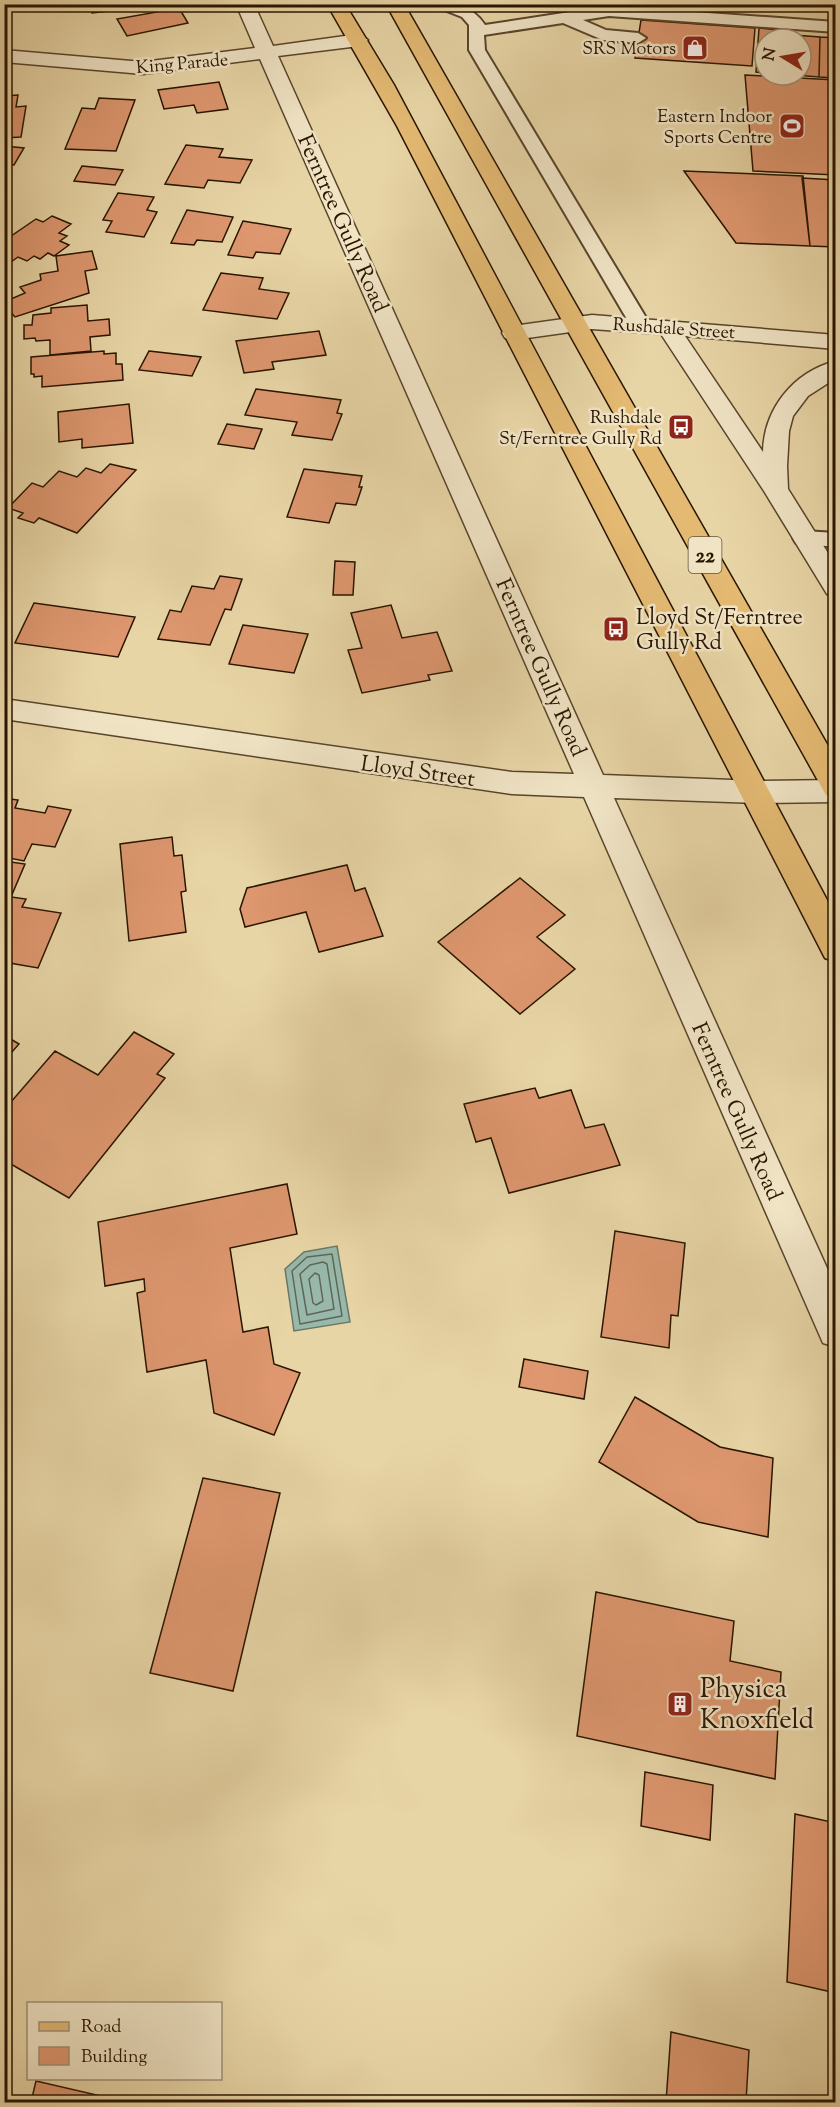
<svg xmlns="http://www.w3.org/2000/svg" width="840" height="2107" font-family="'Sorts Mill Goudy',serif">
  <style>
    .water { fill: #97b8aa; stroke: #6b7766; stroke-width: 1.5 }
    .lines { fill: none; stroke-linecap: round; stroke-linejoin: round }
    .shore { stroke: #606655; stroke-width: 1.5 }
    .building { fill: #de976f; stroke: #281500; stroke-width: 1.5 }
    .lane-casing { stroke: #58452a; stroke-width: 4 }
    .street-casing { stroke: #58452a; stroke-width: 3 }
    .primary-casing { stroke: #281500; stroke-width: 3 }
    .lane { fill: #f0e4c5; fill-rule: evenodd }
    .street { fill: #f0e4c5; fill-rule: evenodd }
    .primary { fill: #e4ba73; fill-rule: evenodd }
    .labels { text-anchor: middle; stroke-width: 5; stroke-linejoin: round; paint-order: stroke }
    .far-poi-label { font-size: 18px; fill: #281500; stroke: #f0e4c5; text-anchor: end }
    .far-street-label { font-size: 18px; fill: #281500; stroke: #f0e4c5 }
    .shield { fill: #f0e4c5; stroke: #64533b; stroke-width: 1.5 }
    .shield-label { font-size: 21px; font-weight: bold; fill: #281500 }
    .street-label { font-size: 22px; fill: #281500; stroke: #f0e4c5 }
    .poi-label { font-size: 22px; fill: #281500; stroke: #f0e4c5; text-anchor: start }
    .near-poi-label { font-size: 27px; fill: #281500; stroke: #f0e4c5; text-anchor: start }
  </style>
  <rect width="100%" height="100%" fill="#e8d5a6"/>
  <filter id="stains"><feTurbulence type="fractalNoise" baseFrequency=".00333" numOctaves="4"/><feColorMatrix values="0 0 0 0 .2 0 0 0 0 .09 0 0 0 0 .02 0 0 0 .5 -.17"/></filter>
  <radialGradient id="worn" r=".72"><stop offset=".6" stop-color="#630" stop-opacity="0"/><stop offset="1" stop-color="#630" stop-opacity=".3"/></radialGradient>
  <!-- water -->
  <path class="water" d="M337,1246L350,1322L294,1331L285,1269L304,1252Z"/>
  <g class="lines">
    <!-- shore -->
    <path class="shore" d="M332,1254L342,1316L300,1324L292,1271L307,1257Z
      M323,1262L327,1264L334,1309L307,1315L300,1274L310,1265Z
      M315,1273L319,1275L323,1301L316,1305L313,1303L309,1279Z"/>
  </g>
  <!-- building -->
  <path class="building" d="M116,4L118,10L92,13L89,5Z
    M179,8L188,23L127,36L117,19Z
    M641,20L755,28L752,66L635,58Z
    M759,28L780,30V34L820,37L819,77L794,75H801V39H765V73L756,72Z
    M820,37L836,38V78L819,77Z
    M745,75L836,80V175L753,171Z
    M219,82L228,109L197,113L194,105L164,109L158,90Z
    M18,95L16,107L26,106L21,137L4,138V96Z
    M99,98L135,100L116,151L65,149L82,108L95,109Z
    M186,145L223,149L219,157L252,160L240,183L208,180L204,188L165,184Z
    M4,146L24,148L14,165L4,164Z
    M82,166L123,170L115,185L74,181Z
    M684,171L803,176L810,246L736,243Z
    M802,178L836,180V247L810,246Z
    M118,193L154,197L147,210L157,212L144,237L106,232L112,221L103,220Z
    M187,210L233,217L222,242L197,240L194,245L171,243Z
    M52,216L71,224L59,233L67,236L60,241L69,245L54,256L48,253L40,259L34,256L27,261L18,257L4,267V241L36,219L43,222Z
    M243,221L291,229L280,254L256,252L253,258L228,255Z
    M92,251L97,269L85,271L89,293L15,317L4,305V302L25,293L20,287L41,280L40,274L58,271L56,256Z
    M221,273L263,278L259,289L289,293L277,319L203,310Z
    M87,305L88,321L109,319L110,335L90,337L91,351L50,355V340L36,341L35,338L24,339V325H32L33,315L51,313V308Z
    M319,331L326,355L272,362L274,369L244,373L236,341Z
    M104,351V354L116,353V364H122L123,380L42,387V376L34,377V374H31V357Z
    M149,351L201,357L192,376L139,370Z
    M256,389L341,400L337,413L342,414L332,440L292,435L297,422L245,415Z
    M129,404L133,443L82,448V439L59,442L58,412Z
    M227,424L262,429L254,449L218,444Z
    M110,464L136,470L77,533L39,518L34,523L18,518L23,513L8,508L32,483L43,487L59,471L77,477L86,468L101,473Z
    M304,469L362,476L359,487H362L356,505L336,503L329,523L287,517Z
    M335,561L355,562L353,595H333Z
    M220,576L242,579L231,610L225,609L210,645L158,639L170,610L181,612L192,586L214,589Z
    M34,603L135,617L118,657L15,643Z
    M391,605L402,638L437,632L452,671L428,675L430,680L362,693L348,650L362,648L351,613Z
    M243,625L308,634L294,673L229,664Z
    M4,798L18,800L15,808L45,813L48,806L71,810L55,847L32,844L24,861L4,857Z
    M172,837L174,856L182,855L186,891L181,892L186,932L129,941L120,844Z
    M4,861L25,864L11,897L26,899L22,907L61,913L38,968L4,962V947L8,938H4Z
    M347,865L355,891L365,888L383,936L319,952L306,912L245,927L240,909L247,888Z
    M520,878L565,915L537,937L575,969L520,1014L438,942Z
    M134,1032L174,1054L157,1074L165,1078L69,1198L4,1160V1110L55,1051L98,1075Z
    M4,1035L19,1044L4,1061Z
    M535,1088L539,1098L571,1090L585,1128L604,1124L620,1165L509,1193L491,1138L476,1142L464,1104Z
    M287,1184L297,1234L230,1248L243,1332L268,1327L274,1364L300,1373L274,1435L214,1413L206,1360L147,1372L137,1293L145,1291L144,1279L105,1286L98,1222Z
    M615,1231L685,1243L678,1316L671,1315L669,1348L601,1337Z
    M524,1359L588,1371L584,1399L519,1387Z
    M635,1397L720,1447L773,1458L768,1537L698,1522L599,1462Z
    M203,1478L280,1493L233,1691L150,1673Z
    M596,1592L734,1621L730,1661L781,1672L775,1779L577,1736Z
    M645,1772L713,1785L710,1840L641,1826Z
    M795,1814L836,1823V1993L787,1982Z
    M671,2032L749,2050L746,2102H666Z
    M36,2081L101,2096L99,2102H31Z"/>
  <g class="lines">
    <!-- lane casing -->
    <g class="lane-casing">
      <path id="lane" d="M429,4C453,4 471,4 485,25L609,6L836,22V32L609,16L583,20L606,30L638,33L646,38L638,43L603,40L563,23L484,35L485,50L651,326L641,332L631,326L469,50V25L462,17Z
        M804,531L836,533V547L796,543L793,538L796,533Z"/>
    </g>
    <!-- street casing -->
    <g class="street-casing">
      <path id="street" d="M236,4H254L273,46L359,34L368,40L359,46L278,56L603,775L758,781L836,780V802L758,803L614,798L836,1288V1347L823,1343L584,797L512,794L4,719V699L512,772L574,774L260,59L143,74L4,62V50L143,62L255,48Z
        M592,315L836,335V349L685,336L763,452C764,409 793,372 836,361V378L808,396L793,416L789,431L787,466L788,489L836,566V597L827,594L764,491L661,334L592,329L513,340L505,338L502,333L505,328L513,326Z"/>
    </g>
    <!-- primary casing -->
    <g class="primary-casing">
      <path id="primary" d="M327,4H345L394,85L836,917V962L825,958L397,126Z
        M386,4H404L836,760V798L826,795Z"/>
    </g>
    <!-- lane -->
    <use href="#lane" class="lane"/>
    <!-- street -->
    <use href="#street" class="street"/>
    <!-- primary -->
    <use href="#primary" class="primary"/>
  </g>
  <!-- icons -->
  <defs>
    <g id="shop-square" transform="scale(1.35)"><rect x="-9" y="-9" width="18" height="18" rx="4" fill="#8f2418" stroke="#f0e4c5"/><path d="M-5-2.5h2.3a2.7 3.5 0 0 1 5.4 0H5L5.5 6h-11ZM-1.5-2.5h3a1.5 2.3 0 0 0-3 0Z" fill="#fff"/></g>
    <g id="stadium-square" transform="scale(1.35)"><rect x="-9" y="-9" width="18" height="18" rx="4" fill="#8f2418" stroke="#f0e4c5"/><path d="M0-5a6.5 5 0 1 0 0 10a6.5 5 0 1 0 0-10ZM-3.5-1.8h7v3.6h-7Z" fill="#fff"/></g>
    <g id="bus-square" transform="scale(1.35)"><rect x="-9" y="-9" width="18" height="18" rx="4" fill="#8f2418" stroke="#f0e4c5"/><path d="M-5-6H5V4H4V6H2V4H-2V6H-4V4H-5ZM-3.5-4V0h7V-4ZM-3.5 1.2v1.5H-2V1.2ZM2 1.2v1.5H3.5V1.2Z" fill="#fff"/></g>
    <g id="building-square" transform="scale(1.35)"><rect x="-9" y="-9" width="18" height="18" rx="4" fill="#8f2418" stroke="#f0e4c5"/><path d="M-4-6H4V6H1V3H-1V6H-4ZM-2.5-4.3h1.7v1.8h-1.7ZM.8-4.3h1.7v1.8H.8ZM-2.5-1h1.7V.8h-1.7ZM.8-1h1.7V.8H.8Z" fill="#fff"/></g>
  </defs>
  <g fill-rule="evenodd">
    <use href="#shop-square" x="695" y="48"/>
    <use href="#stadium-square" x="792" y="126"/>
    <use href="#bus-square" x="681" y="427"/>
    <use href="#bus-square" x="616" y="629"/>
    <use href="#building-square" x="680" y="1704"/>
  </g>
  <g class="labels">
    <!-- far-poi labels -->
    <g class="far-poi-label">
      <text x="676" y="54">SRS Motors</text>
      <text x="772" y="122">Eastern Indoor<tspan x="772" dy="21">Sports Centre</tspan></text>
      <text x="662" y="423">Rushdale<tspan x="662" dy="21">St/Ferntree Gully Rd</tspan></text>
    </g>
    <!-- far-street labels -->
    <g class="far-street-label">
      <text transform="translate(182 63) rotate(-5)" y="6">King Parade</text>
      <text transform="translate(674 328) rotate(4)" y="6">Rushdale Street</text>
    </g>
    <!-- shield labels -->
    <rect class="shield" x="688.5" y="537" width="33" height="36" rx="4.5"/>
    <g class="shield-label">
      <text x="705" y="562">22</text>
    </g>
    <!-- street labels -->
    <g class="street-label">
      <text transform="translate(344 223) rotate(66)" y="8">Ferntree Gully Road</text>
      <text transform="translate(542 667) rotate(66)" y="8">Ferntree Gully Road</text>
      <text transform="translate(418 770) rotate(8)" y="8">Lloyd Street</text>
      <text transform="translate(738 1111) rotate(66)" y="8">Ferntree Gully Road</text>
    </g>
    <!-- poi labels -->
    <g class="poi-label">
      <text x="636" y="624">Lloyd St/Ferntree<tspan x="636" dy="25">Gully Rd</tspan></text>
    </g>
    <!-- near-poi labels -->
    <g class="near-poi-label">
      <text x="700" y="1697">Physica<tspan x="700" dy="31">Knoxfield</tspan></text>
    </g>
  </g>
  <!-- margin -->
  <rect width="840" height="2107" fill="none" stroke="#e8d5a6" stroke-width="24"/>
  <rect x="6" y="6" width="828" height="2095" fill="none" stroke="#281500" stroke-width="3"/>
  <rect x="12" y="12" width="816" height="2083" fill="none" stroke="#281500" stroke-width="1.5"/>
  <!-- legend -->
  <rect x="27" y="2002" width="195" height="78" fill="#f0e4c5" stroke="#a09176" stroke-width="1.5"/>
  <rect x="39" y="2022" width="30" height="9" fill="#e4ba73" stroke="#a09176" stroke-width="1.5"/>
  <text x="81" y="2032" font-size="18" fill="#281500">Road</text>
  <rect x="39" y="2047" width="30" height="18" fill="#de976f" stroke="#a09176" stroke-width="1.5"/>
  <text x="81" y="2062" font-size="18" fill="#281500">Building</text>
  <!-- north arrow -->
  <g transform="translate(783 57) rotate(281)"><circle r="28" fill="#f0e4c5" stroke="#a09176" stroke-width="1.5"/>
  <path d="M0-4.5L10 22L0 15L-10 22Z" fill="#8f2418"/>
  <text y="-9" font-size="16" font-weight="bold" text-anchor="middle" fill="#281500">N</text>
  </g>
  <rect width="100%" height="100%" filter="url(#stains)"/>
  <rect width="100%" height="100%" fill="url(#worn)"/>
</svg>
